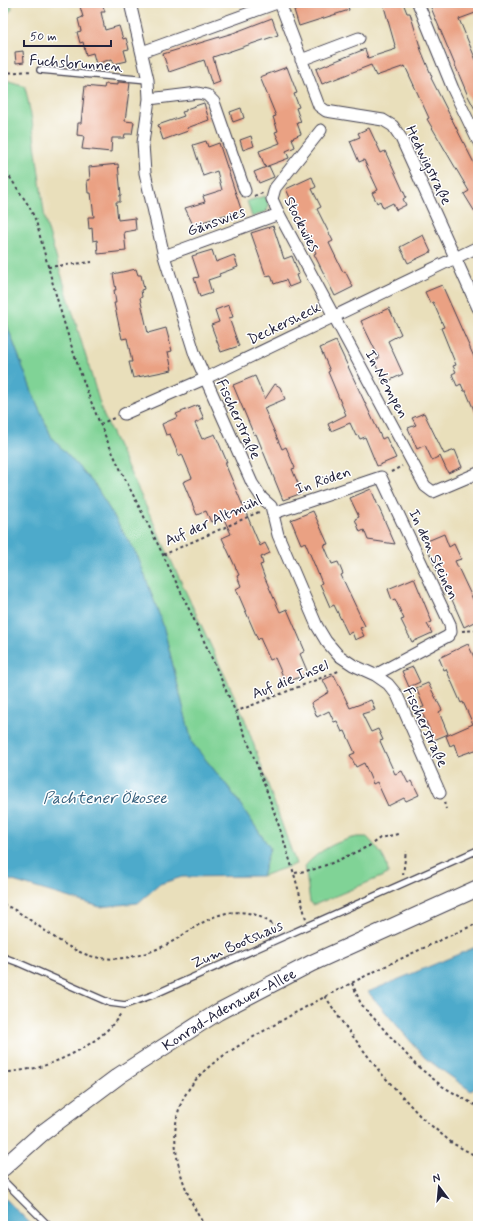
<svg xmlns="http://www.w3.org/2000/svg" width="481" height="1229" font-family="Mynerve,sans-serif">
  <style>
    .green { fill: #80d396; stroke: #517a68 }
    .water { fill: #4daacb; stroke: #386683 }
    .building { fill: #eaa183 }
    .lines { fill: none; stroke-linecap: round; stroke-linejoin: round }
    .lane-casing { stroke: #403e4e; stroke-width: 8 }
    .street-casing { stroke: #403e4e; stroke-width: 13 }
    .secondary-casing { stroke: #403e4e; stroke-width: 18 }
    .path { stroke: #403e4e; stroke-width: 2; stroke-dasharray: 3 3; stroke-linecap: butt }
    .lane { stroke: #fff; stroke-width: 5.5 }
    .street { stroke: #fff; stroke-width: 11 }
    .secondary { stroke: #fff; stroke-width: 16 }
    .labels { text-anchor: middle; stroke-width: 3; stroke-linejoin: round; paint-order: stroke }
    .street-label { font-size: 15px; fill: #22223b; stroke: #fff }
    .water-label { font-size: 16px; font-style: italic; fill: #355f7c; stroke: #fff }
  </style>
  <rect width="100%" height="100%" fill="#fff"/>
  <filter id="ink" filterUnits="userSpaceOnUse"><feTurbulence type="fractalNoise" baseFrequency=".025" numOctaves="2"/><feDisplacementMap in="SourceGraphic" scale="8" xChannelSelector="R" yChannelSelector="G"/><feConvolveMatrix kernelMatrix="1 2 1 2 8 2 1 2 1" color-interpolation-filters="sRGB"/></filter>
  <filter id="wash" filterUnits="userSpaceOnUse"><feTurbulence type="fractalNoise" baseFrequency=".012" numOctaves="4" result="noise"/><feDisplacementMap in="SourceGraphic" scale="16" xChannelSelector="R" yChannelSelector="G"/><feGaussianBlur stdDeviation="0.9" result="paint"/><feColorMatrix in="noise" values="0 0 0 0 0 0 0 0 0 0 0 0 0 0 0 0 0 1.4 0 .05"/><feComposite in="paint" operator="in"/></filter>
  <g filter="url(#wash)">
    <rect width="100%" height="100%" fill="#e9dfbb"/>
    <!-- green -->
    <path class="green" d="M3,3H11L12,9L3,19Z
      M3,77L6,80L25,86L32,120L45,220L103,414L244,717L296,864L262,876L270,848L229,788L192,743L163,625L138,557L95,485L52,438L34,397L8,328L3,303Z
      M265,196L269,205L267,211L252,217L247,201Z
      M357,837H367C377,848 388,859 388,874L314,905L310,902L305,866C319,850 337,841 357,837Z"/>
    <!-- water -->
    <path class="water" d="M3,303L8,328L34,397L52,438L95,485L138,557L163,625L192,743L229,788L270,848L262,876L182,877L160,884L138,903L100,907L3,878Z
      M478,946V1086L471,1091L425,1058L368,992Z
      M3,1196L33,1226H3Z"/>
    <g id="blocks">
      <!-- building -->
      <path class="building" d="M79,3H102L105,12H101L105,30L119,26L123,39L126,38L129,49L124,50L127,61L114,64L112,59L96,64L93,53L86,55L83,42L80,43L77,32L81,31L78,19L83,17Z
        M314,3H347L349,10L299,26L294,10Z
        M383,3H403L407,13H410L421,50L432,77L431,78L478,171V217L464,194L469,191L427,119L429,118L405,66L376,76L371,65L322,84L316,69L365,49L368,58L396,49Z
        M429,3H476L478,12L459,19L478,65V115L468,96Z
        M272,18L278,35L213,57L220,82L212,85L204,60L169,72L163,54L233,33Z
        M23,51L24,62L16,63L15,52Z
        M287,67L297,93L294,94L299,107L296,108L301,122L297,123L301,134L292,138L295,147L286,151L289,158L265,167L259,151L280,143L275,132L278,131L273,117L276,116L260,77Z
        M118,82L130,83L125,121L134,122L132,134H125L124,138H112L111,152L82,149L84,136L77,135L78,123H81L85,86L104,88L105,84L118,85Z
        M204,103L209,120L187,128L188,131L163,140L158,125L184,116L182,112L186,111V109Z
        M241,108L244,118L233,122L230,112Z
        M369,128L381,153L385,151L406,197L403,199L406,205L396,210L393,203L383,208L380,201L377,203L372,193L378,190L364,160L359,162L350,141L360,137L358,133Z
        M251,136L254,146L243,150L240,140Z
        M206,141L208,147L219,143L242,212L226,217L225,215L193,225L185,208L205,202L203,196L222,190L217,171L203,176L193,145Z
        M118,164L121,195H120V202H116L118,220L135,218L136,230L124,232L126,251L98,254L97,240L93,241L92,228L89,229L88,217H94L91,193H88L87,180H90L89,167Z
        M269,166L274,177L259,183L254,172Z
        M312,177L316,187L312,189L321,207L317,209L333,241L329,243L343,272L345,271L353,287L335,296L314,254L316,253L286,189Z
        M273,226L284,259L292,256L299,274L296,275L299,283L289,287L286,280L274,284L271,275L266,276L251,233Z
        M423,235L431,252L408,263L400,247Z
        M212,250L216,262L234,255L238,267L219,274L220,276L208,280L212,293L200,297L194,278L199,277L192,256Z
        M136,269L138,275H141L144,289L141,290L142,297L140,298L148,333L166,328L172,351L168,352L172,370L133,378L129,362H132L127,338L122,339L114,303H116L114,290H116L113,274Z
        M442,285L478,366V420L466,391H464L461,384L457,386L452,374L456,372L453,366L456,365L441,328L444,327L433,302L430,303L425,292Z
        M229,305L233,317L229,318L239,346L221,352L211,325L219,322L215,310Z
        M389,308L401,334L388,341L403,374L384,383L374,361L379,358L361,321Z
        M336,341L382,439L386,437L396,458L377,466L365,437L360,439L358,435L356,436L350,423L331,431L328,424L346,415L328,372L330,371L320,348Z
        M255,376L265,399L275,384L280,387L285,399L264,408L282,449L286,447L295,468L292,469L302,493L283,500L256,434L254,435L233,385Z
        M198,405L204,419L195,423L202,439L215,434L227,462H225L227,468L260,546L265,543L270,553L261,557L263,564L260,565L264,576L280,612L287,609L305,651L300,654L308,673L286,683L275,658L270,660L260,638L258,640L236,589L241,586L237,576L239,575L222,538L231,534L223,517L211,522L206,511L197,515L183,482L192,478L182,454L179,456L170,434L166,435L162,424L178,417L176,414Z
        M424,413L444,454L455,450L462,467L448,473L440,456L432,460L425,445L417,449L408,428L416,425L412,418Z
        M371,489L379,508L395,544L368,540L364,530L360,532L355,519L359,517L350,498Z
        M313,511L328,544L324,545L332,564L338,562L343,574L341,575L365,626L360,628L364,636L355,640L352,632L348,634L334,605L330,607L320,584L322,583L305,542L301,544L291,520Z
        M444,534L449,547L454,544L461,559L455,561L478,610V620L464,627L449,593L446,594L425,542Z
        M414,578L432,622L427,624L432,633L412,642L401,620L404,619L395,599L392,600L388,589Z
        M468,644L478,666V749L458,756L454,744L450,746L446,736L473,724L463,702L461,703L446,669L444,670L439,658Z
        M413,667L420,682L409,687L402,671Z
        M334,675L350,708L371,700L375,710L362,714L371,732L378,729L383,740L380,741L395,774L402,771L408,783L412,781L419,795L406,801L404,798L388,806L377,782L373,784L364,763L356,767L350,755L355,753L345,731L342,732L337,721L334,722L329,711L317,717L311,703L329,692L323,680Z
        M428,683L442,710L439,712L448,734L434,740L420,708L424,707L416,688Z"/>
    </g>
  </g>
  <g filter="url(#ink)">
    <use href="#blocks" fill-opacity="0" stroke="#403e4e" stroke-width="1"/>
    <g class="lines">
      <!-- lane casing -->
      <g class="lane-casing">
        <path id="lane" d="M40,70L148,80
          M3,957L19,963L110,1003L125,1005L153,995L478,850
          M3,1180L49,1226"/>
      </g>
      <!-- street casing -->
      <g class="street-casing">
        <path id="street" d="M130,3L148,80L149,99L143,143L145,173L164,256L195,355L252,483L262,498L271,506L278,535L317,626L326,641L338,655L353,665L375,675L388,684L397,695L440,793
          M280,3L319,106L326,111L383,120L393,126L401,138L478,308
          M418,3L453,89L478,141
          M142,52L277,3
          M301,60L359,38
          M149,99L198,93L207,95L214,102L245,191
          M321,130L275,188L272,199L279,214L425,486L433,492L478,473
          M164,256L279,214
          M124,414L204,379L478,247
          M274,513L381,477L450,624L451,632L448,636L375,675"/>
      </g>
      <!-- secondary casing -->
      <g class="secondary-casing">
        <g id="secondary">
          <path id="s1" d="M3,1168L41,1134L120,1075L218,1012L312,963L478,888"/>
        </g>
      </g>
      <!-- path -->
      <path class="path" d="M3,73L32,71
        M3,167L29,206L36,221C54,290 73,360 101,426C119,470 142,511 163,555C220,672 275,792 306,919
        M254,196L263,193
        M48,267L92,262
        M100,424L114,418
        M391,472L402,466
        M163,555L261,511
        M462,631L478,630
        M235,712L341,670
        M444,802L446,809
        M295,873L315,869L332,863L369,846L380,838L398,834
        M403,875L406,851
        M3,904C37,919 62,952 100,958C127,961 153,953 175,940C202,923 222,905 256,915C264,918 273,925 280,929
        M352,983L361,1004L416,1065L442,1086L478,1107
        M325,996L342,1022L380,1072L421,1117L452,1143L478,1157
        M3,1073C15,1071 28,1070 40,1067C68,1058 105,1040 121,1013
        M474,1105L478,1102
        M205,1226C181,1190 162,1131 187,1092C203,1065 235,1048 262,1032C331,991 405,956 478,923"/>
      <!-- lane -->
      <use href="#lane" class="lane"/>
      <!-- street -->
      <use href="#street" class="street"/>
      <!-- secondary -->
      <use href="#secondary" class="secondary"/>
    </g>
  </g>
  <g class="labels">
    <!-- street labels -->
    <g class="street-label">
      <text transform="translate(76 63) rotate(4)" y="5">Fuchsbrunnen</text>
      <text transform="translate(429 165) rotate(64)" y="5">Hedwigstraße</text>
      <text transform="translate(216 221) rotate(-20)" y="5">Gänswies</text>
      <text transform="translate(302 224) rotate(63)" y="5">Stockwies</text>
      <text transform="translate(284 323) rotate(-26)" y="5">Deckersheck</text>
      <text transform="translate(387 384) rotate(62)" y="5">In Nempen</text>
      <text transform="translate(239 419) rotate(65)" y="5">Fischerstraße</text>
      <text transform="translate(323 480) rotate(-19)" y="5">In Röden</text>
      <text transform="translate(213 520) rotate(-24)" y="5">Auf der Altmühl</text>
      <text transform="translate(434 554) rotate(65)" y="5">In den Steinen</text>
      <text transform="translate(290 679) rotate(-22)" y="5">Auf die Insel</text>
      <text transform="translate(426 727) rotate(65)" y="5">Fischerstraße</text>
      <text transform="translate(237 944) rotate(-24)" y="5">Zum Bootshaus</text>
      <text dy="5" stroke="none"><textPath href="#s1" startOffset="277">Konrad-Adenauer-Allee</textPath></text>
    </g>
    <!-- water labels -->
    <g class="water-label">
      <text x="105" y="803">Pachtener Ökosee</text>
    </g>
  </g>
  <!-- margin -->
  <rect width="481" height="1229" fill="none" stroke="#fff" stroke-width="16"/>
  <!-- north arrow -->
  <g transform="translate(439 1187) rotate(344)" stroke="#ffffff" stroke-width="3" paint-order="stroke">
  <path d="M0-3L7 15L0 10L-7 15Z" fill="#22223b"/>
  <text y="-6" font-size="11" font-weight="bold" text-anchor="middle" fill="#22223b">N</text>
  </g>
  <!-- scale -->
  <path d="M24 40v6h87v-6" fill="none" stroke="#22223b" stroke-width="2"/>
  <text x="30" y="40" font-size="12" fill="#22223b" stroke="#ffffff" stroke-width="3" paint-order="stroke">50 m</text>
</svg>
